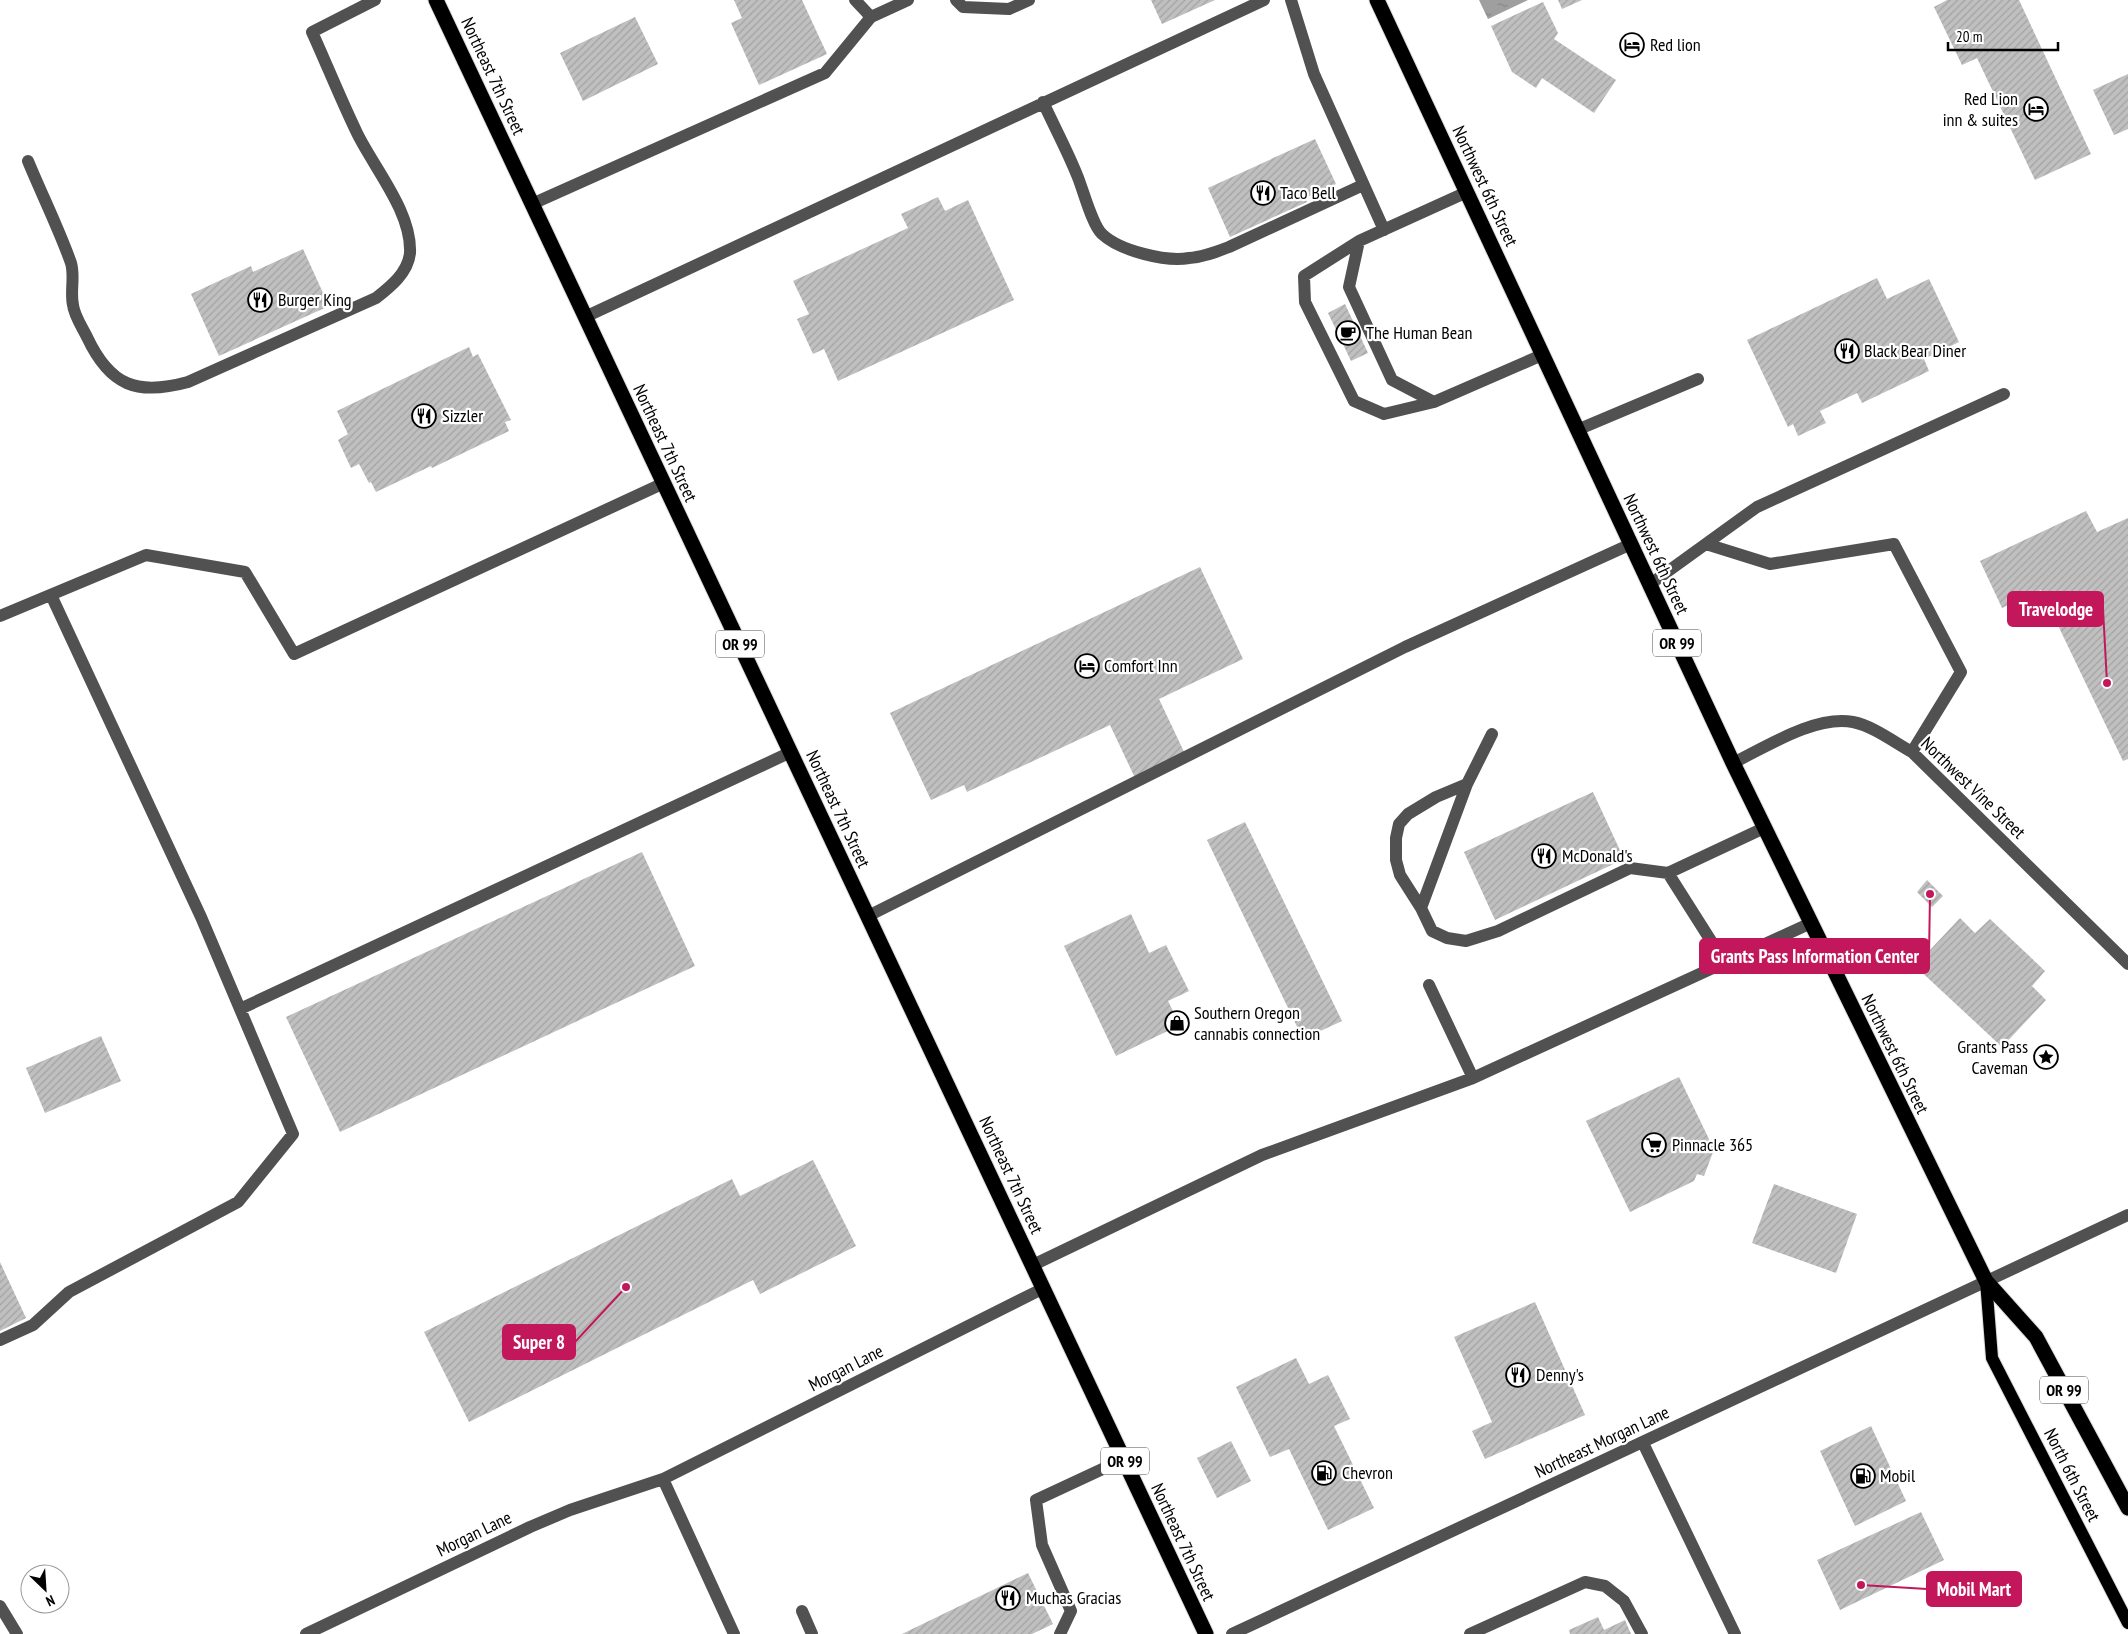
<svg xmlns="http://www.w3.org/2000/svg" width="2128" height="1634" font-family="'PT Sans Narrow',sans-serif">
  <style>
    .water { fill: url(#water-ripples) }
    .building { fill: url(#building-hatch) }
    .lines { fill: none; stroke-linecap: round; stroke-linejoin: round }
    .major-casing { stroke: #dbdbdb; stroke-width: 14 }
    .highway-casing { stroke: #dbdbdb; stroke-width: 17 }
    .minor { stroke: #515151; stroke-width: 12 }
    .major { stroke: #000; stroke-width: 12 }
    .highway { stroke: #000; stroke-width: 15 }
    .labels { text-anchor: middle; stroke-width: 4.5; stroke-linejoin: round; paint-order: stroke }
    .shield { fill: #fff; stroke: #4c4c4c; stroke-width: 1 }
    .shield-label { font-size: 16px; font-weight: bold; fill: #000 }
    .poi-label { font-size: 18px; fill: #000; stroke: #fff; text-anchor: start }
    .street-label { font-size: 18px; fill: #000; stroke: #fff }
    .leader { fill: none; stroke: #c2185b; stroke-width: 2 }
    .callout-dot { fill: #c2185b; stroke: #fff; stroke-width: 2 }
    .callout { fill: #c2185b; stroke: #c2185b; stroke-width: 2 }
    .callout-label { font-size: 19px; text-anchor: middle; font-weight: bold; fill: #fff }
  </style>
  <defs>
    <pattern id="water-ripples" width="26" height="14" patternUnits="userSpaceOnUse" patternTransform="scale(1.25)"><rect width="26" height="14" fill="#9f9f9f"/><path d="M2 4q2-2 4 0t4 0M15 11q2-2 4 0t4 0" fill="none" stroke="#878787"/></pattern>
    <pattern id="building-hatch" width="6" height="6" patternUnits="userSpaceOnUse" patternTransform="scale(1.25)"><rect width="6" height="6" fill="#c0c0c0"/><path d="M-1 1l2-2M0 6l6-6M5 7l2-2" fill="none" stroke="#a3a3a3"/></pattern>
  </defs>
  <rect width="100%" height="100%" fill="#fff"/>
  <!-- water -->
  <path class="water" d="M1479,0H1528L1488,19Z"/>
  <!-- building -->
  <path class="building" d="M734,0H802L827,54L759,85L731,23L742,18Z
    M1151,0H1215L1162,24Z
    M1558,0H1582L1562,9Z
    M1947,0H2019L2091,154L2035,180L1977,58L1962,65L1934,7Z
    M1543,2L1558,33L1554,39L1616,80L1594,113L1542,78L1536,88L1512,72L1491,26Z
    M635,17L658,64L583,101L560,53Z
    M2128,74V129L2114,135L2093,90Z
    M1315,139L1336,184L1305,198L1307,202L1230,237L1208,188Z
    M938,197L945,211L968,200L1014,300L838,381L824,349L813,354L797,319L809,314L793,281L908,228L901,214Z
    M303,249L329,306L219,356L191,294L251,266L253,272Z
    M1877,278L1887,299L1929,279L1959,342L1924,359L1929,371L1862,403L1857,393L1820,411L1826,423L1798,436L1793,424L1788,427L1747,340Z
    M1345,304L1368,353L1351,361L1328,313Z
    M469,347L473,357L478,354L511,420L505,422L509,431L432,468L431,466L376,492L371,482L369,483L359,464L351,468L338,440L348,434L337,411Z
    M2086,511L2097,532L2128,518V759L2123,761L2041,590L2002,608L1980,561Z
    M1200,567L1243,659L1159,699L1186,756L1136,780L1110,725L967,792L964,785L931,800L890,713Z
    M1593,792L1624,859L1495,920L1464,852Z
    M1245,822L1342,1021L1303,1039L1207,840Z
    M642,852L695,966L340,1132L286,1017Z
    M1927,880L1943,896L1932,907L1917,892Z
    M1131,914L1149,953L1166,945L1189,991L1168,1001L1180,1025L1116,1056L1064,946Z
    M1960,918L1975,933L1990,919L2045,971L2032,986L2046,1000L2002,1047L1915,966Z
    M101,1036L121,1081L45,1113L26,1068Z
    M1679,1077L1709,1139L1708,1144L1715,1147L1704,1176L1697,1174L1694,1181L1630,1212L1586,1121Z
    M813,1160L856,1246L760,1294L753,1280L469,1422L424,1332L732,1179L740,1196Z
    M1774,1184L1857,1214L1836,1273L1752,1243Z
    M0,1262L26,1318L0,1331Z
    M1535,1302L1585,1415L1485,1459L1472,1431L1492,1422L1454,1337Z
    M1296,1358L1309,1384L1328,1375L1350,1419L1334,1426L1374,1508L1328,1530L1289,1449L1270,1457L1236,1387Z
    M1871,1426L1906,1501L1855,1526L1820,1451Z
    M1231,1441L1251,1481L1217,1498L1197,1458Z
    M1921,1512L1944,1560L1840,1610L1817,1560Z
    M1028,1573L1053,1624L1032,1634H902Z
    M1598,1617L1604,1630L1625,1620L1631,1634H1570L1569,1630Z"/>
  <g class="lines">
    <!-- major casing -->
    <g class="major-casing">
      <path id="major" d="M1986,1281L1992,1358L2128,1623"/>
    </g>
    <!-- highway casing -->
    <g class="highway-casing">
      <path id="highway" d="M436,0L1206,1634
        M1377,0L1733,763L1986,1281L2036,1337L2128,1508"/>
    </g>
    <!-- minor -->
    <path class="minor" d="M855,0L871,17
      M956,0L963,7L1009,9L1029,0
      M1291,0L1314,74L1384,230
      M1043,102C1054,126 1067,150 1077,175C1083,189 1092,225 1102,234C1120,251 1166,262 1189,258C1203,257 1216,252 1229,247L1363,185
      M28,161C42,195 59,229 71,263C75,276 70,292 73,305C74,315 82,327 87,337C110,386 137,396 188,382L376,298C390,287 408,273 410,253C412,212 374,168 357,133C341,100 327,65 312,32L375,0
      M1467,192L1359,241L1304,276L1305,302L1354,401L1384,414L1434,402L1542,355
      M532,204L825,73L871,17L908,0
      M1359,241L1349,287L1392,380L1434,402
      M585,317L1264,0
      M1577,430L1698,379
      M1706,544L1770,564L1894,544L1961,672L1912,752
      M1649,585L1757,507L2004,394
      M0,616L146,555L245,572L294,654L664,483
      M1492,734L1467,784L1436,797L1408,814L1399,824L1396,838V860L1400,875L1421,908L1432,931L1447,938L1466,941L1498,931L1630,868L1668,873L1764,828
      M1733,763C1766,747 1815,715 1853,722C1873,726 1894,742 1912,752L2128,964
      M1668,873L1725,963
      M1421,908L1467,784
      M868,916L1405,647L1631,544
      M1429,985L1473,1078L1811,923
      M240,1009L791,752
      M1033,1265L1262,1155L1473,1078
      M0,1340L33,1325L69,1292L238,1202L293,1134L201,917L51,595
      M1643,1443L1735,1634
      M663,1479L734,1634
      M0,1606L17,1634
      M802,1611L812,1634
      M306,1634L530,1527L570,1510L663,1479L1044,1288
      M1060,1634L1071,1611L1042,1545L1036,1500L1124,1459
      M1232,1634L2128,1215
      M1470,1634L1585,1582L1605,1586L1624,1601L1642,1634"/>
    <!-- major -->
    <use href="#major" class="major"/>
    <!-- highway -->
    <use href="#highway" class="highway"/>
  </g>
  <!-- icons -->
  <defs>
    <g id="hotel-ring" transform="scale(1.25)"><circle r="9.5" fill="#fff" stroke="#000" stroke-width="1.5"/><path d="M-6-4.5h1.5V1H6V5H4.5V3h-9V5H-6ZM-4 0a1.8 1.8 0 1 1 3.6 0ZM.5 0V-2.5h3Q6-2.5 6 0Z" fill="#000"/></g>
    <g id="restaurant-ring" transform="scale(1.25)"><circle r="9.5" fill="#fff" stroke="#000" stroke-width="1.5"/><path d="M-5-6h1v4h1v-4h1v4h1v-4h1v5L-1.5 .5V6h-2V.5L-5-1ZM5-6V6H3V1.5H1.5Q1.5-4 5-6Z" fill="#000"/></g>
    <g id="cafe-ring" transform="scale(1.25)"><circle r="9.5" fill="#fff" stroke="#000" stroke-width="1.5"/><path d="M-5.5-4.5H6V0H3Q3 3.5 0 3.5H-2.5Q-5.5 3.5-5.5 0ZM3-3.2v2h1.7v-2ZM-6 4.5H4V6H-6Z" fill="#000"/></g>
    <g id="shop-ring" transform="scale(1.25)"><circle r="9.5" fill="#fff" stroke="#000" stroke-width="1.5"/><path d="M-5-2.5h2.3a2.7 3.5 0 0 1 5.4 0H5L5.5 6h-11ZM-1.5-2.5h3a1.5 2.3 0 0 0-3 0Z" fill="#000"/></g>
    <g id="sight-ring" transform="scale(1.25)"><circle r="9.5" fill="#fff" stroke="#000" stroke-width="1.5"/><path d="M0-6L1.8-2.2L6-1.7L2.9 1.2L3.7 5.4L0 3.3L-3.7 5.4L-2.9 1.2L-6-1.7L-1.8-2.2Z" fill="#000"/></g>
    <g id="supermarket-ring" transform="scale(1.25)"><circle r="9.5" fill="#fff" stroke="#000" stroke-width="1.5"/><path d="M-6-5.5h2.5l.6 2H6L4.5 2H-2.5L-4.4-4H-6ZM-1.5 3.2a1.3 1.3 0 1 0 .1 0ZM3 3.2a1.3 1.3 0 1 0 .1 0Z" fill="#000"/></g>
    <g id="fuel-ring" transform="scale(1.25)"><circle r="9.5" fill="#fff" stroke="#000" stroke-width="1.5"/><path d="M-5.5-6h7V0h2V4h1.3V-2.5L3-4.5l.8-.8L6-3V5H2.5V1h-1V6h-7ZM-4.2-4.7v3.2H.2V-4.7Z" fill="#000"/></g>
  </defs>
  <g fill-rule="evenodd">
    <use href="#hotel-ring" x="1632" y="45"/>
    <use href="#hotel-ring" x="2036" y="109"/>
    <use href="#restaurant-ring" x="1263" y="193"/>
    <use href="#restaurant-ring" x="260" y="300"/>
    <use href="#cafe-ring" x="1348" y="333"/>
    <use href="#restaurant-ring" x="1847" y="351"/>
    <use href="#restaurant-ring" x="424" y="416"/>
    <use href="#hotel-ring" x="1087" y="666"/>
    <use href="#restaurant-ring" x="1544" y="856"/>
    <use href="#shop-ring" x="1177" y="1023"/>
    <use href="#sight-ring" x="2046" y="1057"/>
    <use href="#supermarket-ring" x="1654" y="1145"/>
    <use href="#restaurant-ring" x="1518" y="1375"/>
    <use href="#fuel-ring" x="1324" y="1473"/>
    <use href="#fuel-ring" x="1863" y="1476"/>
    <use href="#restaurant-ring" x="1008" y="1598"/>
  </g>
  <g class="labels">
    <!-- shield labels -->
    <g class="shield">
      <rect x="1653" y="629.5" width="48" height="27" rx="4"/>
      <rect x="716" y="630.5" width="48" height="27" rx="4"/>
      <rect x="2040" y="1376.5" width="48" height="27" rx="4"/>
      <rect x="1101" y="1447.5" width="48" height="27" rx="4"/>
    </g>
    <g class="shield-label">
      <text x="1677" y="649">OR 99</text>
      <text x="740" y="650">OR 99</text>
      <text x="2064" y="1396">OR 99</text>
      <text x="1125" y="1467">OR 99</text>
    </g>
    <!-- poi labels -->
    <g class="poi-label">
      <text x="1650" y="51">Red lion</text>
      <text x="2018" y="105" text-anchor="end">Red Lion<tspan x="2018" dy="21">inn &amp; suites</tspan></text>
      <text x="1280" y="199">Taco Bell</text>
      <text x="278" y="306">Burger King</text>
      <text x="1366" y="339">The Human Bean</text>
      <text x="1864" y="357">Black Bear Diner</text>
      <text x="442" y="422">Sizzler</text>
      <text x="1104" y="672">Comfort Inn</text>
      <text x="1562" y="862">McDonald's</text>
      <text x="1194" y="1019">Southern Oregon<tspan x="1194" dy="21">cannabis connection</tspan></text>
      <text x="2028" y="1053" text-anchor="end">Grants Pass<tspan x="2028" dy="21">Caveman</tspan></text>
      <text x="1672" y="1151">Pinnacle 365</text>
      <text x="1536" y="1381">Denny's</text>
      <text x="1342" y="1479">Chevron</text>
      <text x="1880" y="1482">Mobil</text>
      <text x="1026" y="1604">Muchas Gracias</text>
    </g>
    <!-- street labels -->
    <g class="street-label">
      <text transform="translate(493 76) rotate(65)" y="6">Northeast 7th Street</text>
      <text transform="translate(1485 186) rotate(65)" y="6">Northwest 6th Street</text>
      <text transform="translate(665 443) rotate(65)" y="6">Northeast 7th Street</text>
      <text transform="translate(1656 554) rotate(65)" y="6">Northwest 6th Street</text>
      <text transform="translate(1973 788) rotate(44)" y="6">Northwest Vine Street</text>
      <text transform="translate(838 809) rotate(65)" y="6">Northeast 7th Street</text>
      <text transform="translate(1895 1054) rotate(64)" y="6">Northwest 6th Street</text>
      <text transform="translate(1011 1175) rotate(65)" y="6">Northeast 7th Street</text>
      <text transform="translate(846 1368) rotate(-27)" y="6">Morgan Lane</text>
      <text transform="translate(1602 1442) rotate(-25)" y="6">Northeast Morgan Lane</text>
      <text transform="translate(2072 1475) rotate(63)" y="6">North 6th Street</text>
      <text transform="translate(474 1534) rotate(-26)" y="6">Morgan Lane</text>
      <text transform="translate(1183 1542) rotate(65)" y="6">Northeast 7th Street</text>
    </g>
  </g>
  <!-- callouts -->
  <path class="leader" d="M2107 683L2103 609M1930 894L1929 956M626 1287L575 1342M1861 1585L1927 1589"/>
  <g class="callout-dot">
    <circle cx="2107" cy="683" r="5"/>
    <circle cx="1930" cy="894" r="5"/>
    <circle cx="626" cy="1287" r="5"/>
    <circle cx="1861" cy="1585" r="5"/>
  </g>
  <g class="callout">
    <rect x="2008" y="592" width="95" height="34" rx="5"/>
    <rect x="1700" y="939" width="229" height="34" rx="5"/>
    <rect x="503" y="1325" width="72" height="34" rx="5"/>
    <rect x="1927" y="1572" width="94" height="34" rx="5"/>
  </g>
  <g class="callout-label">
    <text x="2056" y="616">Travelodge</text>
    <text x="1815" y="963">Grants Pass Information Center</text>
    <text x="539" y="1349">Super 8</text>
    <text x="1974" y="1596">Mobil Mart</text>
  </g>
  <!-- north arrow -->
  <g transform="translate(45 1589) rotate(155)"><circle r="24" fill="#ffffff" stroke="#999999"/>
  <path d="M0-4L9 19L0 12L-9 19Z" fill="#000000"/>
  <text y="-8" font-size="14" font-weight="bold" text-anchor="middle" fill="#000000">N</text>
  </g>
  <!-- scale -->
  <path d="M1948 42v8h110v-8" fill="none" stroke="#000000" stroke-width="2.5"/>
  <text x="1956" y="42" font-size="15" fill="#000000" stroke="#ffffff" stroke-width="4" paint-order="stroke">20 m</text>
</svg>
